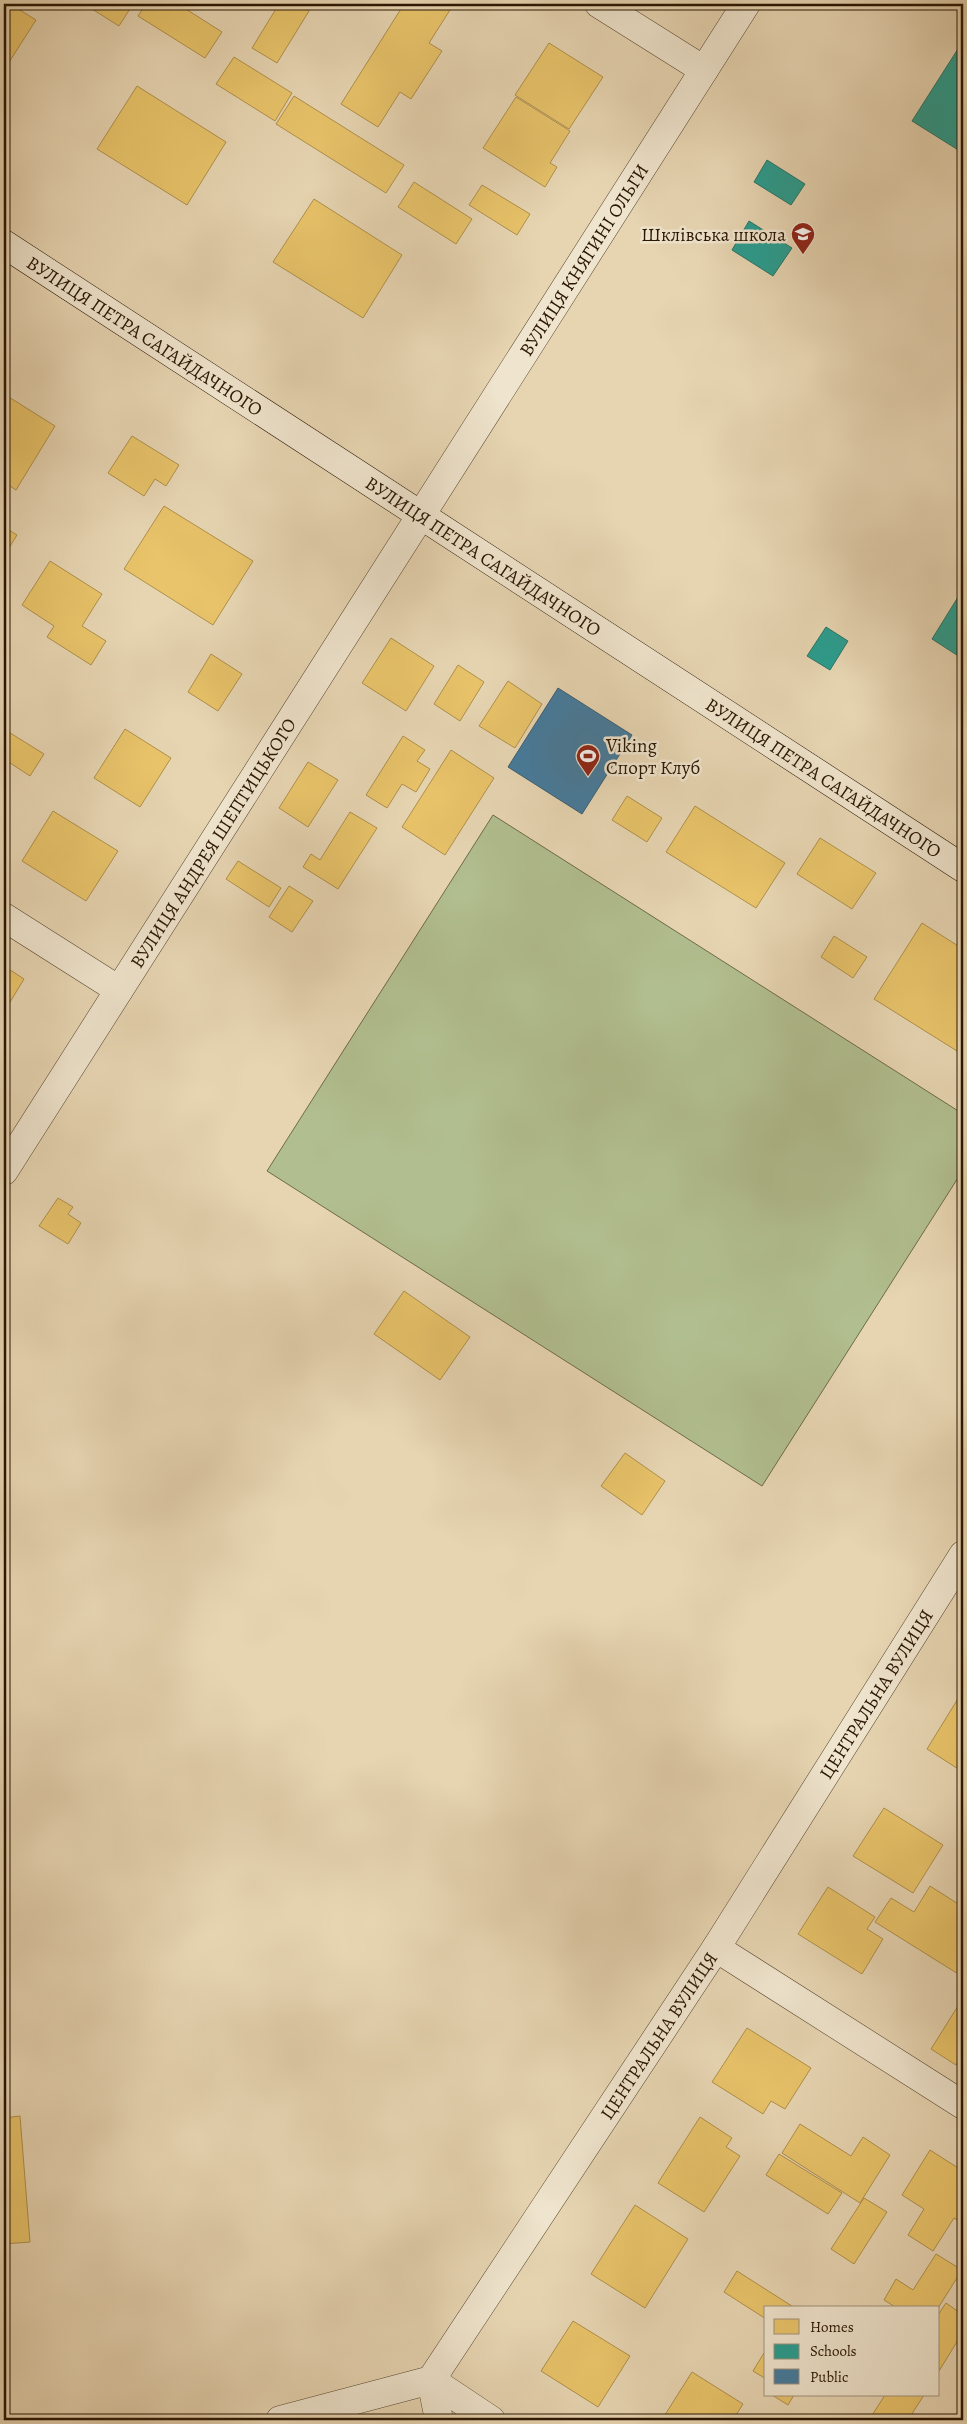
<svg xmlns="http://www.w3.org/2000/svg" width="967" height="2424" font-family="Alegreya,serif">
  <style>
    .green { fill: #b1be8f; stroke: #6d6a48 }
    .homes { fill: #e9c46a; stroke: #af904b }
    .schools { fill: #2a9d8f; stroke: #2a7465 }
    .public { fill: #457b9d; stroke: #3d5d6e }
    .lines { fill: none; stroke-linecap: round; stroke-linejoin: round }
    .street-casing { stroke: #58462e; stroke-width: 29 }
    .secondary-casing { stroke: #291602; stroke-width: 29 }
    .street { stroke: #efe4cd; stroke-width: 28 }
    .secondary { stroke: #efe4cd; stroke-width: 28 }
    .labels { text-anchor: middle; stroke-width: 5; stroke-linejoin: round; paint-order: stroke }
    .poi-label { font-size: 19px; fill: #291602; stroke: #efe4cd; text-anchor: end }
    .street-label { font-size: 19px; fill: #291602; stroke: #efe4cd }
  </style>
  <rect width="100%" height="100%" fill="#e7d5b2"/>
  <filter id="stains"><feTurbulence type="fractalNoise" baseFrequency=".004" numOctaves="4"/><feColorMatrix values="0 0 0 0 .2 0 0 0 0 .09 0 0 0 0 .02 0 0 0 .5 -.17"/></filter>
  <radialGradient id="worn" r=".72"><stop offset=".6" stop-color="#630" stop-opacity="0"/><stop offset="1" stop-color="#630" stop-opacity=".3"/></radialGradient>
  <!-- green -->
  <path class="green" d="M493,815L963,1114V1170L762,1486L267,1171Z"/>
  <!-- homes -->
  <path class="homes" d="M4,4H10L36,20L4,70Z
    M84,4H133L119,26Z
    M146,4H178L222,32L205,58L138,16Z
    M279,4H298L309,11L277,63L252,48Z
    M404,4H440L450,10L429,43L442,51L411,99L400,92L378,127L341,104Z
    M549,43L603,77L569,129L515,95Z
    M234,57L292,93L275,121L216,84Z
    M137,86L226,142L187,205L97,149Z
    M294,96L404,165L386,193L276,124Z
    M516,97L570,131L550,163L557,167L545,187L483,148Z
    M414,182L472,219L456,244L398,207Z
    M482,185L530,214L517,235L469,205Z
    M314,199L402,255L363,318L273,262Z
    M4,394L55,426L16,490L4,482Z
    M132,436L179,465L166,486L155,479L144,496L108,473Z
    M164,506L253,561L213,625L124,569Z
    M4,527L17,535L4,556Z
    M50,561L102,594L82,626L106,641L91,665L47,637L54,626L22,605Z
    M391,638L434,666L406,711L362,683Z
    M211,654L242,674L218,711L188,692Z
    M458,665L484,682L460,721L434,704Z
    M508,681L542,704L515,748L479,726Z
    M125,729L171,758L140,807L94,778Z
    M7,731L44,754L30,776L4,759V736Z
    M403,736L425,750L417,761L430,769L416,792L402,784L387,808L366,795Z
    M451,750L494,778L445,855L402,827Z
    M308,762L338,780L308,827L279,808Z
    M627,796L662,818L647,842L612,820Z
    M695,806L785,863L756,908L666,852Z
    M53,811L118,851L86,901L22,861Z
    M350,812L377,828L338,889L303,867L311,854L320,860Z
    M820,838L876,873L852,909L797,874Z
    M238,861L281,888L269,907L226,879Z
    M289,886L313,901L292,932L269,917Z
    M922,923L963,949V1041L957,1051L874,999Z
    M834,936L867,957L853,978L821,957Z
    M4,966L24,979L4,1012Z
    M58,1198L73,1207L68,1214L81,1223L68,1244L39,1226Z
    M404,1291L470,1337L440,1380L374,1334Z
    M625,1453L665,1481L642,1515L601,1486Z
    M959,1697L963,1699V1772L927,1749Z
    M884,1808L943,1845L913,1893L853,1856Z
    M930,1886L963,1907V1977L875,1922L891,1898L914,1912Z
    M828,1887L875,1917L867,1929L883,1939L862,1974L798,1934Z
    M963,1998V2053L956,2065L931,2049Z
    M747,2028L811,2068L785,2109L771,2101L763,2114L712,2082Z
    M20,2116L30,2242L4,2244V2118Z
    M700,2117L732,2138L726,2147L740,2156L704,2212L658,2183Z
    M800,2124L851,2156L863,2137L890,2155L860,2203L782,2153Z
    M930,2150L963,2171V2223L954,2218L933,2251L908,2235L924,2209L902,2195Z
    M779,2154L842,2193L828,2214L766,2175Z
    M864,2198L887,2212L854,2264L831,2249Z
    M635,2205L688,2239L645,2308L591,2274Z
    M936,2254L962,2270L938,2308H897L884,2300L896,2279L913,2290Z
    M737,2271L795,2308H766V2319L724,2292Z
    M946,2303L963,2315V2332L939,2371L938,2315Z
    M573,2321L630,2356L598,2407L541,2371Z
    M764,2353L766,2354V2379L753,2371Z
    M692,2372L743,2404L733,2420H667L663,2418Z
    M772,2395H794L788,2405Z
    M885,2395H924L908,2420H869Z"/>
  <!-- schools -->
  <path class="schools" d="M963,41V153L912,121Z
    M767,160L805,184L791,205L754,182Z
    M749,221L792,248L773,276L732,250Z
    M963,589V659L932,639Z
    M826,627L848,641L830,670L807,656Z"/>
  <!-- public -->
  <path class="public" d="M558,688L632,735L582,814L508,767Z"/>
  <g class="lines">
    <!-- street casing -->
    <g class="street-casing">
      <g id="street">
        <path d="M599,4L704,70"/>
        <path d="M4,917L119,990"/>
        <path id="s1" d="M4,1171L746,4"/>
        <path d="M716,1948L963,2105"/>
        <path d="M431,2380L491,2420"/>
        <path d="M431,2380L439,2420"/>
        <path id="s2" d="M280,2420L431,2380L716,1948L963,1555"/>
      </g>
    </g>
    <!-- secondary casing -->
    <g class="secondary-casing">
      <g id="secondary">
        <path id="s3" d="M4,244L963,868"/>
      </g>
    </g>
    <!-- street -->
    <use href="#street" class="street"/>
    <!-- secondary -->
    <use href="#secondary" class="secondary"/>
  </g>
  <!-- icons -->
  <defs>
    <g id="school-pin" transform="scale(1.25)"><path d="M0 17L-7.5 6A9.5 9.5 0 1 1 7.5 6Z" fill="#8f2418" stroke="#efe4cd"/><path d="M0-5L7-2L0 1L-7-2ZM-4 1L0 2.5L4 1V4Q0 6-4 4Z" fill="#fff"/></g>
    <g id="stadium-pin" transform="scale(1.25)"><path d="M0 17L-7.5 6A9.5 9.5 0 1 1 7.5 6Z" fill="#8f2418" stroke="#efe4cd"/><path d="M0-5a6.5 5 0 1 0 0 10a6.5 5 0 1 0 0-10ZM-3.5-1.8h7v3.6h-7Z" fill="#fff"/></g>
  </defs>
  <g fill-rule="evenodd">
    <use href="#school-pin" x="803" y="234"/>
    <use href="#stadium-pin" x="588" y="756"/>
  </g>
  <g class="labels">
    <!-- poi labels -->
    <g class="poi-label">
      <text x="786" y="241">Шклівська школа</text>
      <text x="606" y="752" text-anchor="start">Viking<tspan x="606" dy="22">Спорт Клуб</tspan></text>
    </g>
    <!-- street labels -->
    <g class="street-label">
      <text dy="7" stroke="none"><textPath href="#s1" startOffset="1080">ВУЛИЦЯ КНЯГИНІ ОЛЬГИ</textPath></text>
      <text dy="7" stroke="none"><textPath href="#s3" startOffset="168">ВУЛИЦЯ ПЕТРА САГАЙДАЧНОГО</textPath></text>
      <text dy="7" stroke="none"><textPath href="#s3" startOffset="572">ВУЛИЦЯ ПЕТРА САГАЙДАЧНОГО</textPath></text>
      <text dy="7" stroke="none"><textPath href="#s3" startOffset="978">ВУЛИЦЯ ПЕТРА САГАЙДАЧНОГО</textPath></text>
      <text dy="7" stroke="none"><textPath href="#s1" startOffset="389">ВУЛИЦЯ АНДРЕЯ ШЕПТИЦЬКОГО</textPath></text>
      <text dy="7" stroke="none"><textPath href="#s2" startOffset="974">ЦЕНТРАЛЬНА ВУЛИЦЯ</textPath></text>
      <text dy="7" stroke="none"><textPath href="#s2" startOffset="569">ЦЕНТРАЛЬНА ВУЛИЦЯ</textPath></text>
    </g>
  </g>
  <!-- margin -->
  <rect width="967" height="2424" fill="none" stroke="#e7d5b2" stroke-width="20"/>
  <rect x="5" y="5" width="957" height="2414" fill="none" stroke="#291602" stroke-width="2.5"/>
  <rect x="10" y="10" width="947" height="2404" fill="none" stroke="#291602"/>
  <!-- legend -->
  <rect x="764" y="2306" width="175" height="90" fill="#efe4cd" stroke="#a0927c"/>
  <rect x="774" y="2319" width="25" height="15" fill="#e9c46a" stroke="#a0927c"/>
  <text x="810" y="2332" font-size="15" fill="#291602">Homes</text>
  <rect x="774" y="2344" width="25" height="15" fill="#2a9d8f" stroke="#a0927c"/>
  <text x="810" y="2356" font-size="15" fill="#291602">Schools</text>
  <rect x="774" y="2369" width="25" height="15" fill="#457b9d" stroke="#a0927c"/>
  <text x="810" y="2382" font-size="15" fill="#291602">Public</text>
  <rect width="100%" height="100%" filter="url(#stains)"/>
  <rect width="100%" height="100%" fill="url(#worn)"/>
</svg>
